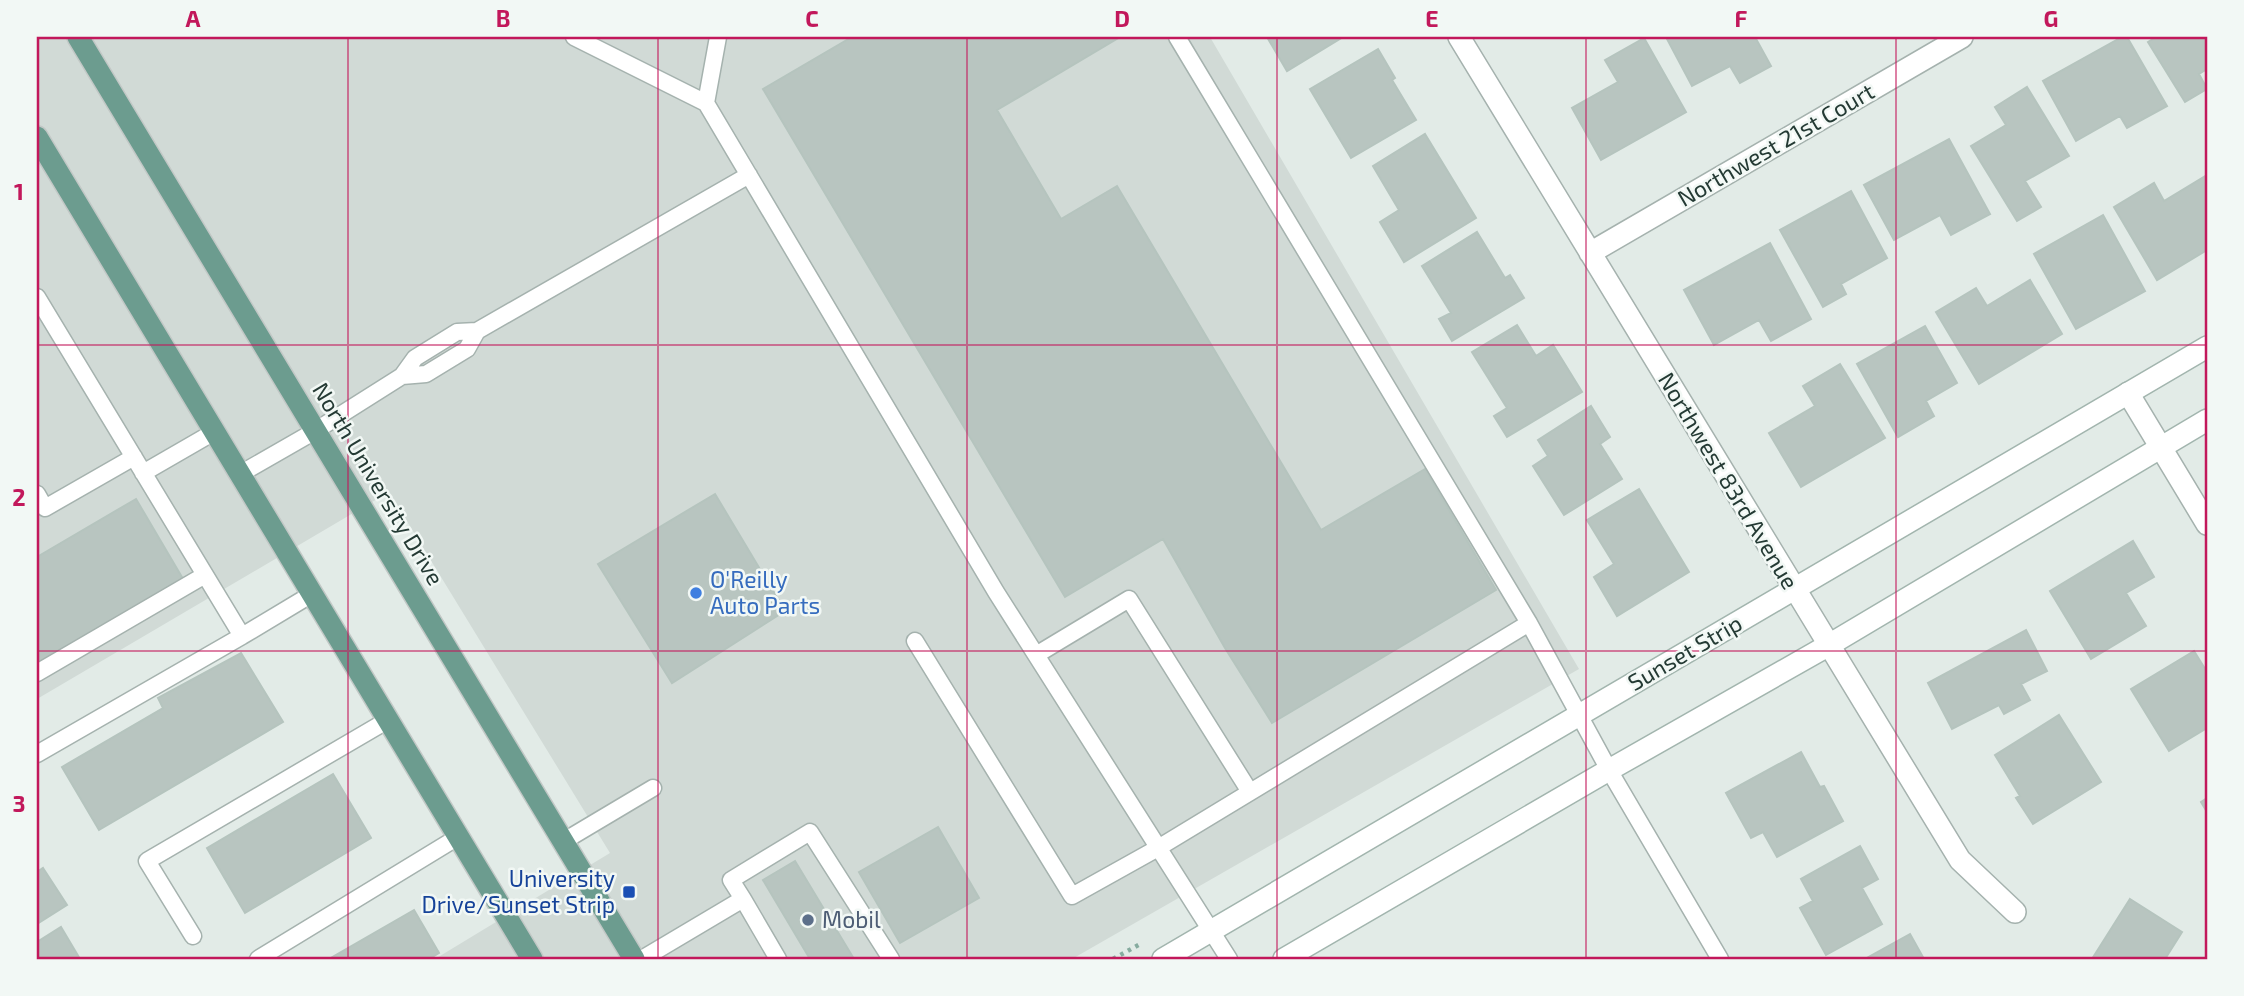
<svg xmlns="http://www.w3.org/2000/svg" width="2244" height="996" font-family="'Exo 2',sans-serif">
  <style>
    .built { fill: #d1dad6 }
    .building { fill: #b8c5c0; stroke: #b5c4be; stroke-width: 2 }
    .lines { fill: none; stroke-linecap: round; stroke-linejoin: round }
    .lane-casing { stroke: #a5b2ae; stroke-width: 19 }
    .street-casing { stroke: #a5b2ae; stroke-width: 24 }
    .secondary-casing { stroke: #a2b5ae; stroke-width: 24 }
    .primary-casing { stroke: #c2c8c6; stroke-width: 24 }
    .path { stroke: #86ab9f; stroke-width: 4.5; stroke-dasharray: 3.5 5; stroke-linecap: butt }
    .lane { stroke: #fff; stroke-width: 16 }
    .street { stroke: #fff; stroke-width: 21 }
    .secondary { stroke: #fff; stroke-width: 21 }
    .primary { stroke: #6c9c8f; stroke-width: 21 }
    .grid { fill: none; stroke: #c2185b; stroke-width: 2; stroke-opacity: 0.55 }
    .shop-dot { fill: #3f7fe0; stroke: #f2f8f5; stroke-width: 2.5 }
    .transit-dot { fill: #1a4fb4; stroke: #f2f8f5; stroke-width: 2.5 }
    .service-dot { fill: #5c6f8a; stroke: #f2f8f5; stroke-width: 2.5 }
    .labels { text-anchor: middle; stroke-width: 5; stroke-linejoin: round; paint-order: stroke }
    .street-label { font-size: 23px; fill: #243a34; stroke: #f2f8f5 }
    .shop-label { font-size: 23px; fill: #366cbe; stroke: #f2f8f5; text-anchor: start }
    .transit-label { font-size: 23px; fill: #164399; stroke: #f2f8f5; text-anchor: end }
    .service-label { font-size: 23px; fill: #4e5e75; stroke: #f2f8f5; text-anchor: start }
    .neatline { fill: none; stroke: #c2185b; stroke-width: 2.5 }
    .grid-label { font-size: 23px; text-anchor: middle; font-weight: bold; fill: #c2185b }
  </style>
  <rect width="100%" height="100%" fill="#e2ebe7"/>
  <!-- built -->
  <path class="built" d="M37,37H1210L1579,669L1072,959H435L610,853L389,492L37,699Z"/>
  <!-- building -->
  <path class="building" d="M852,37H1120L997,110L1061,219L1117,186L1321,530L1425,469L1496,590L1272,723L1225,648L1163,539L1065,597L763,89Z
    M1267,37H1343L1287,71Z
    M1666,37H1755L1771,66L1740,83L1730,66L1692,86Z
    M2122,37H2127L2167,106L2127,128L2120,116L2076,141L2043,81Z
    M2156,37H2207V69L2199,74L2207,89L2185,102L2148,42Z
    M1644,38L1686,112L1601,160L1572,108L1618,82L1605,60Z
    M1378,49L1395,78L1392,80L1416,120L1351,158L1310,89Z
    M2027,87L2069,156L2025,181L2041,207L2017,221L1971,146L2006,125L1995,107Z
    M1425,134L1476,218L1404,262L1380,222L1399,210L1373,166Z
    M1949,139L1990,214L1951,235L1940,215L1894,240L1864,185Z
    M2207,175V250L2157,280L2114,207L2154,183L2164,201Z
    M1851,191L1887,258L1841,284L1846,294L1823,307L1780,230Z
    M2103,215L2145,291L2076,329L2034,254Z
    M1477,232L1505,278L1510,275L1524,298L1452,341L1439,319L1451,313L1422,266Z
    M1770,243L1811,319L1771,341L1759,320L1714,345L1684,290Z
    M2030,280L2062,334L1979,384L1936,312L1976,288L1987,306Z
    M1517,325L1536,356L1553,345L1582,392L1507,437L1494,416L1507,408L1472,352Z
    M1925,326L1957,383L1926,401L1934,416L1898,437L1857,364Z
    M1840,364L1885,438L1801,487L1769,433L1815,406L1803,386Z
    M1591,406L1610,437L1600,444L1622,479L1564,515L1533,466L1548,456L1538,440Z
    M1639,489L1689,572L1617,616L1594,577L1614,564L1587,520Z
    M715,494L785,611L672,683L598,564Z
    M136,499L183,579L37,665V557Z
    M2133,541L2154,577L2126,593L2146,626L2091,659L2050,591Z
    M2026,630L2047,671L2021,684L2030,700L2004,714L1999,705L1952,729L1928,683Z
    M2194,651L2207,672V728L2169,751L2131,689Z
    M241,653L283,722L99,830L62,767L163,708L158,698Z
    M2059,715L2101,782L2033,824L2016,798L2020,796L1995,755Z
    M1801,752L1820,787L1824,786L1843,821L1777,857L1763,832L1751,838L1726,793Z
    M333,774L371,838L245,913L207,848Z
    M2207,798V812L2201,802Z
    M938,827L979,898L900,943L859,872Z
    M1860,846L1878,879L1862,888L1882,924L1826,955L1800,908L1813,901L1801,879Z
    M795,861L854,959H810L763,880Z
    M43,868L67,905L37,924V872Z
    M2130,899L2182,932L2165,959H2092Z
    M414,910L439,953L429,959H329Z
    M61,927L80,959H37V942Z
    M1910,934L1924,959H1865Z"/>
  <g class="lines">
    <!-- lane casing -->
    <g class="lane-casing">
      <path id="lane" d="M574,37L706,103
        M718,37L706,103L996,592L1229,959
        M1177,37L1529,623
        M37,297L242,636L312,594
        M477,331L467,349L426,374L402,376L415,358L457,332L477,331L749,175
        M143,473L214,432
        M240,474L315,431L402,376
        M37,494L45,508L134,457
        M915,641L1072,896L1158,848L1529,623L1609,770L1720,959
        M1036,655L1129,599L1250,792
        M37,673L205,575
        M37,754L242,636
        M564,841L653,788
        M743,899L778,959
        M193,936L147,861L388,720
        M258,959L458,837
        M642,959L743,899L731,880L810,832L891,959"/>
    </g>
    <!-- street casing -->
    <g class="street-casing">
      <path id="street" d="M1459,37L1960,860L2015,912
        M1590,253L1962,37
        M2128,393L2207,524"/>
    </g>
    <!-- secondary casing -->
    <g class="secondary-casing">
      <path id="secondary" d="M1163,959L2207,347
        M1284,959L1609,770L1829,645L2207,420"/>
    </g>
    <!-- primary casing -->
    <g class="primary-casing">
      <path id="primary" d="M78,37L634,959
        M37,137L532,959"/>
    </g>
    <!-- path -->
    <path class="path" d="M1113,959L1142,943"/>
    <!-- lane -->
    <use href="#lane" class="lane"/>
    <!-- street -->
    <use href="#street" class="street"/>
    <!-- secondary -->
    <use href="#secondary" class="secondary"/>
    <!-- primary -->
    <use href="#primary" class="primary"/>
  </g>
  <!-- grid -->
  <path class="grid" d="M348,37V959M658,37V959M967,37V959M1277,37V959M1586,37V959M1896,37V959M37,345H2207M37,651H2207"/>
  <!-- markers -->
  <circle class="shop-dot" cx="696" cy="593" r="7"/>
  <rect class="transit-dot" x="622" y="885" width="14" height="14" rx="3.5"/>
  <circle class="service-dot" cx="808" cy="920" r="7"/>
  <g class="labels">
    <!-- street labels -->
    <g class="street-label">
      <text transform="translate(1776 145) rotate(-30)" y="8">Northwest 21st Court</text>
      <text transform="translate(1728 481) rotate(59)" y="8">Northwest 83rd Avenue</text>
      <text transform="translate(378 484) rotate(59)" y="8">North University Drive</text>
      <text transform="translate(1685 653) rotate(-30)" y="8">Sunset Strip</text>
    </g>
    <!-- shop labels -->
    <g class="shop-label">
      <text x="710" y="588">O'Reilly<tspan x="710" dy="26">Auto Parts</tspan></text>
    </g>
    <!-- transit labels -->
    <g class="transit-label">
      <text x="615" y="887">University<tspan x="615" dy="26">Drive/Sunset Strip</tspan></text>
    </g>
    <!-- service labels -->
    <g class="service-label">
      <text x="822" y="928">Mobil</text>
    </g>
  </g>
  <!-- border -->
  <rect width="2244" height="996" fill="none" stroke="#f2f8f5" stroke-width="77"/>
  <rect x="38" y="38" width="2168" height="920" class="neatline"/>
  <g class="grid-label">
    <text x="193" y="27">A</text>
    <text x="503" y="27">B</text>
    <text x="812" y="27">C</text>
    <text x="1122" y="27">D</text>
    <text x="1432" y="27">E</text>
    <text x="1741" y="27">F</text>
    <text x="2051" y="27">G</text>
    <text x="19" y="200">1</text>
    <text x="19" y="506">2</text>
    <text x="19" y="812">3</text>
  </g>
</svg>
